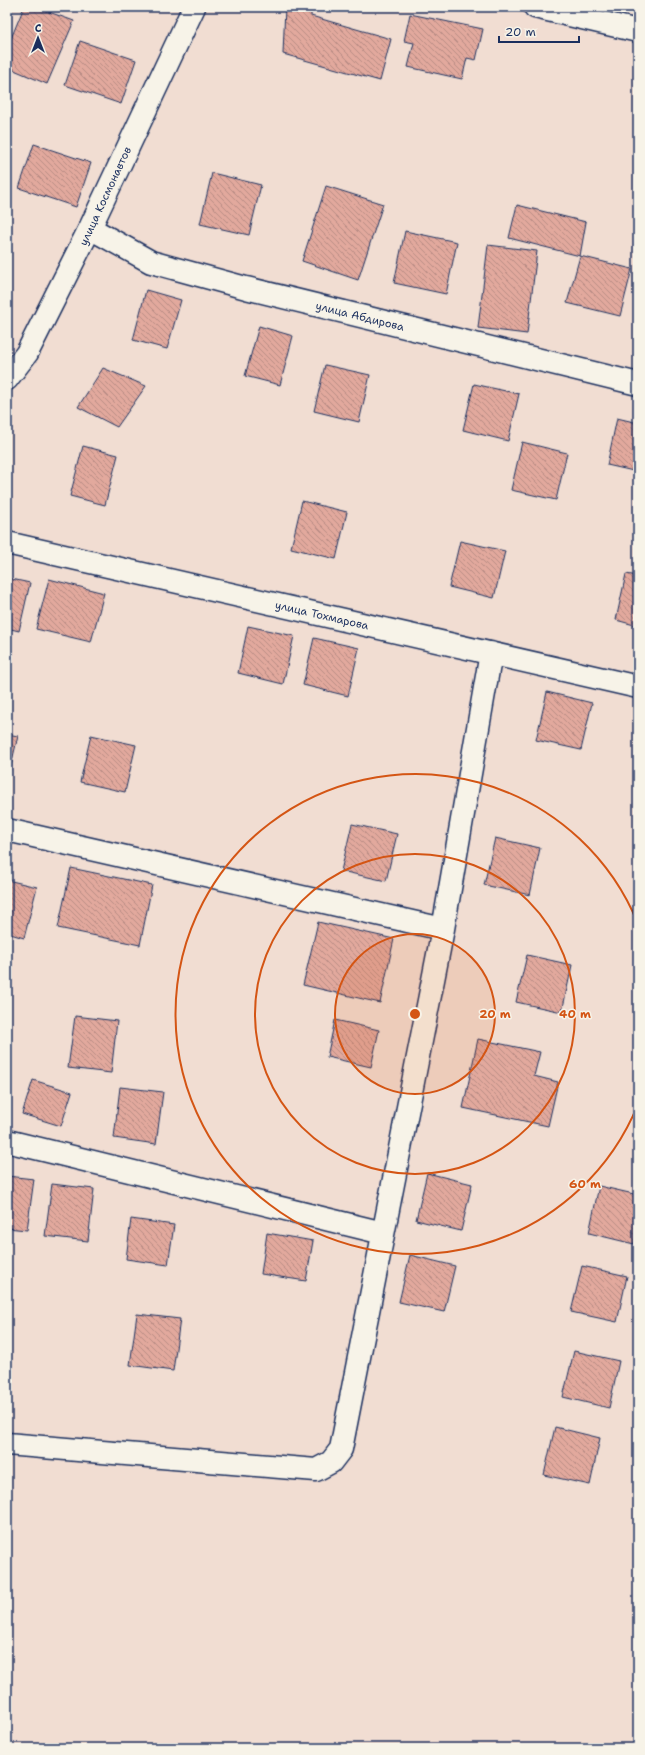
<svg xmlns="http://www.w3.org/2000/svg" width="645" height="1755" font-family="'Shantell Sans',sans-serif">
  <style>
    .building { fill: url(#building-back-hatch); stroke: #1b2f5e }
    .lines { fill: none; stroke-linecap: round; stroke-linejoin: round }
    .minor-casing { stroke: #1b2f5e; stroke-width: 25 }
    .primary-casing { stroke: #1b2f5e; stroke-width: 25 }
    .minor { stroke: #f7f3e8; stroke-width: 22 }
    .primary { stroke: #f7f3e8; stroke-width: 22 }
    .ring { fill: none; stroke: #d45514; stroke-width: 2 }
    .labels { text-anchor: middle; stroke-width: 3; stroke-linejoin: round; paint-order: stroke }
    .street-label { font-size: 11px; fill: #1b2f5e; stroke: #f7f3e8 }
    .centre { fill: #d45514; stroke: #f7f3e8; stroke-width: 2 }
    .ring-label { font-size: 12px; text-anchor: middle; font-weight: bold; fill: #d45514; stroke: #f7f3e8; stroke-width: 3; stroke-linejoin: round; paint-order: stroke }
  </style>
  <defs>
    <pattern id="building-back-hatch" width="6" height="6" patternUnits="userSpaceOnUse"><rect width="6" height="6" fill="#e2a99d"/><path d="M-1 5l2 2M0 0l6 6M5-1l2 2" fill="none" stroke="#b68a83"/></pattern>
  </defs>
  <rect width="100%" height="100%" fill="#f1ddd2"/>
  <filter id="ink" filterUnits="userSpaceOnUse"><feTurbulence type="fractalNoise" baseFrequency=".025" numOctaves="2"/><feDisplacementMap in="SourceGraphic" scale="8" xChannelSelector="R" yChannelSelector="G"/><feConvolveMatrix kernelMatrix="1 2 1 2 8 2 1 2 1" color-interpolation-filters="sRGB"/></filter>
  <g filter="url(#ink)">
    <!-- building -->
    <path class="building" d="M24,7H35L74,21L47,84L7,67V48Z
      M285,7H311V16L391,39L380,81L283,54Z
      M410,14L483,29L476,60L467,58L462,79L408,67L414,43L404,41Z
      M80,41L136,60L121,104L65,85Z
      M34,144L91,163L76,207L19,188Z
      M212,173L261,185L249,235L200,224Z
      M326,186L383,204L358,280L302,261Z
      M517,205L586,222L580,256L509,238Z
      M405,231L457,242L446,294L394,283Z
      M488,245L537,251L527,334L478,328Z
      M580,256L632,269L620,316L567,303Z
      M146,290L181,300L167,349L133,340Z
      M259,326L293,336L280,385L245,376Z
      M325,365L370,375L359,422L314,411Z
      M103,368L146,386L117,427L78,407Z
      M474,384L519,394L508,441L463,430Z
      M617,418L638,423V472L607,465Z
      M522,442L567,453L556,500L511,490Z
      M83,446L118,455L105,505L70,496Z
      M302,501L347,512L336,559L291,548Z
      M460,541L505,551L494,598L449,587Z
      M626,574L638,576V626L616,620Z
      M7,578L30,583L19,631L7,628Z
      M49,579L104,593L91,642L36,629Z
      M248,626L294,636L283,684L238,673Z
      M314,638L359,648L348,696L303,685Z
      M547,692L592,703L581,750L536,740Z
      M7,734L18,736L7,782Z
      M91,735L136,745L125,792L80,782Z
      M352,824L397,834L386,881L341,871Z
      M495,838L540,848L530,895L484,885Z
      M71,868L152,885L140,945L58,928Z
      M7,880L37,887L24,938L7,933Z
      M318,922L394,939L380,1003L303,985Z
      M527,955L572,965L562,1012L516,1002Z
      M75,1016L117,1021L111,1073L68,1068Z
      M335,1020L379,1030L371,1067L327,1057Z
      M478,1039L540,1052L534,1076L558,1082L548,1126L463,1108Z
      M33,1080L72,1092L61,1126L22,1114Z
      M120,1087L163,1092L156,1144L114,1138Z
      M427,1173L472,1184L461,1231L416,1220Z
      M7,1176L34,1179L27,1230L7,1228Z
      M52,1184L94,1189L88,1241L45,1236Z
      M599,1186L638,1195V1226L634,1244L589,1233Z
      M131,1219L174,1225L168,1265L126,1259Z
      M267,1233L313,1241L306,1281L261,1274Z
      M410,1255L455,1266L444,1312L399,1302Z
      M582,1266L627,1276L617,1322L571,1312Z
      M137,1314L180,1319L173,1371L130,1365Z
      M574,1351L619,1361L609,1408L563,1397Z
      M555,1427L600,1438L590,1485L544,1475Z"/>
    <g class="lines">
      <!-- minor casing -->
      <g class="minor-casing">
        <path id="minor" d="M90,228L151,262L246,288L638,384
          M7,379L27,353L90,228L194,7
          M7,543L638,687
          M7,830L443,929
          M7,1141L383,1233
          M7,1444L316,1470L331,1462L341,1449L443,929L491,653"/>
      </g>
      <!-- primary casing -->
      <g class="primary-casing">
        <path id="primary" d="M535,7L638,31"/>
      </g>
      <!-- minor -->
      <use href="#minor" class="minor"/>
      <!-- primary -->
      <use href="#primary" class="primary"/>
    </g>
  </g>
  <!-- distance rings -->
  <circle cx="415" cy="1014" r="80" fill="#d45514" fill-opacity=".12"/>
  <g class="ring">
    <circle cx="415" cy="1014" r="80"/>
    <circle cx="415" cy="1014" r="160"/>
    <path d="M638 1104A240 240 0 1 1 638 924"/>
  </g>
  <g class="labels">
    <!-- street labels -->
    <g class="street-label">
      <text transform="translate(105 196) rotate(-65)" y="4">улица Космонавтов</text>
      <text transform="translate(360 316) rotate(14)" y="4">улица Абдирова</text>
      <text transform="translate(322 615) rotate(13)" y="4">улица Тохмарова</text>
    </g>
  </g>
  <circle cx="415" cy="1014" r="6" class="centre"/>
  <g class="ring-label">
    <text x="495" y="1018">20 m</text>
    <text x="575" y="1018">40 m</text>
    <text x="585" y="1188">60 m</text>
  </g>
  <!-- margin -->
  <rect width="645" height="1755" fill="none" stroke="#f7f3e8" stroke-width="24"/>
  <rect x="12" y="12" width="621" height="1731" fill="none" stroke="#1b2f5e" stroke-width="1.5" filter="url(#ink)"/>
  <!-- north arrow -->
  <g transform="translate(38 38)" stroke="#f7f3e8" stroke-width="3" paint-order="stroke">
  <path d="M0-3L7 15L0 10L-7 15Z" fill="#1b2f5e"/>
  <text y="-6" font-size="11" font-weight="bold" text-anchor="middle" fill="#1b2f5e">С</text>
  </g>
  <!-- scale -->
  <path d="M499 36v6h80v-6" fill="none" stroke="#1b2f5e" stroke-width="2"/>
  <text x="505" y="36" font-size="12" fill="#1b2f5e" stroke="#f7f3e8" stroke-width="3" paint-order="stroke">20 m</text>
</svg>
